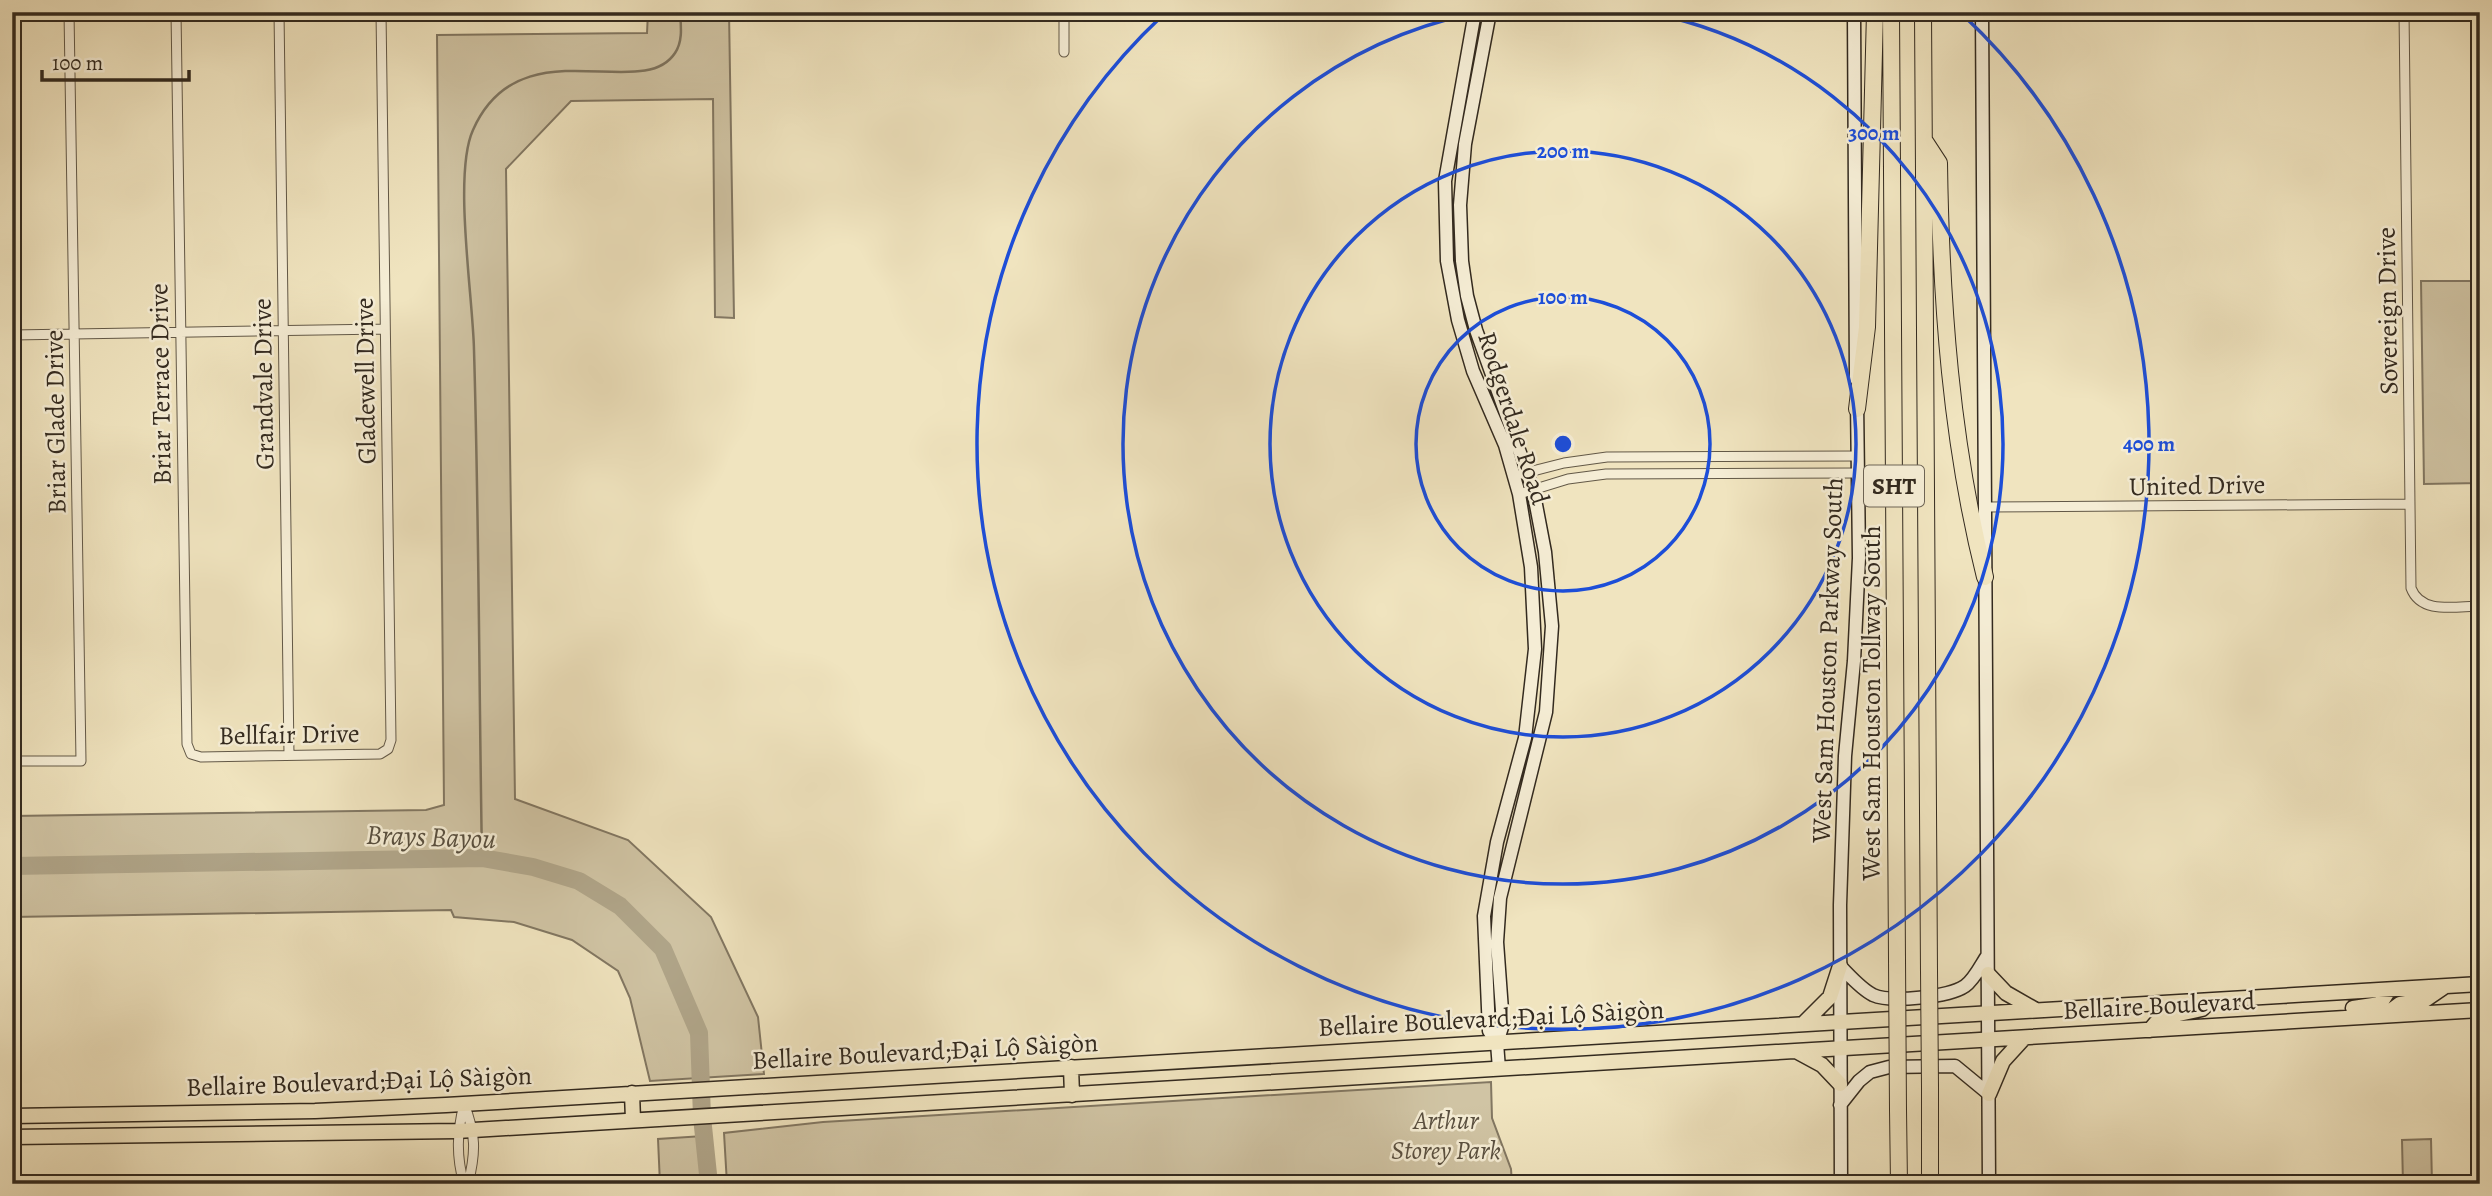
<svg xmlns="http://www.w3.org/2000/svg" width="2492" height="1196" font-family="Alegreya,serif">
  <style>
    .green { fill: #d0c4a4; stroke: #827762; stroke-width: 2 }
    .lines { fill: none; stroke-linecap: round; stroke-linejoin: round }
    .stream { stroke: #7e745f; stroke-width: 2.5 }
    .river { stroke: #b0a589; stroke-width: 18 }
    .street-casing { stroke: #625847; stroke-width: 11 }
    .secondary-casing { stroke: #332a1f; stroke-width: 15 }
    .primary-casing { stroke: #332a1f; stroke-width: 17 }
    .highway-casing { stroke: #332a1f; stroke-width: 18 }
    .street { stroke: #f5edd5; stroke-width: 9 }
    .secondary { stroke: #f5edd5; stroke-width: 12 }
    .primary { stroke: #f0e4bf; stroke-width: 14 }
    .highway { stroke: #f0e4bf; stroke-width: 16 }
    .highway-bridge-casing { stroke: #332a1f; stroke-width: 18; stroke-linecap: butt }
    .highway-bridge { stroke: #f0e4bf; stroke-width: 16 }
    .ring { fill: none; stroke: #1d4ed8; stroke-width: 3.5 }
    .labels { text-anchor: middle; stroke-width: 5; stroke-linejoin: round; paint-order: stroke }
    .shield { fill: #f5edd5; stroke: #6d6456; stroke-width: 2 }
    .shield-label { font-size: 24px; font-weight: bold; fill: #332a1f }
    .street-label { font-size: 26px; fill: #332a1f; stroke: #f5edd5 }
    .park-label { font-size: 26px; font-style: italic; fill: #5a5040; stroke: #f5edd5 }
    .water-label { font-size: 28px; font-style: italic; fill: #584f3f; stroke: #f5edd5 }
    .centre { fill: #1d4ed8; stroke: #f5edd5; stroke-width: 3.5 }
    .ring-label { font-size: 21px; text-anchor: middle; font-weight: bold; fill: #1d4ed8; stroke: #f5edd5; stroke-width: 5; stroke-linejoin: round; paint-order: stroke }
  </style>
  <rect width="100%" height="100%" fill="#f0e4bf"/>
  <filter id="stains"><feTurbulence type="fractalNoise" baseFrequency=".00286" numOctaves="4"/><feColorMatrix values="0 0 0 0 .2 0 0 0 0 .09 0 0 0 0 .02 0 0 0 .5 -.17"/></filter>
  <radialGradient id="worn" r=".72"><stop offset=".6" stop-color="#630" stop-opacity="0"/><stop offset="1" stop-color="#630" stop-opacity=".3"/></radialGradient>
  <!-- green -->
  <path class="green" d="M648,12H729L734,318L715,317L713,99L571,101L506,169L515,799L628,840L711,917L758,1017L764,1074L650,1081L630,998L618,971L572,940L514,922L454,917L451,910L12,917V816L426,810L444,805L437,35L647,33Z
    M2421,281H2480V483L2424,484Z
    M1491,1082L1492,1118L1511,1169L1512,1184H727L724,1133L823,1122Z
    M703,1136L708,1184H660L658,1139Z
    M2431,1139L2432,1184H2403L2402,1140Z"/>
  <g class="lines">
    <!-- stream -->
    <path class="stream" d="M482,858C479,688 479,519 474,350C473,297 453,174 473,130C520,24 642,104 675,53C683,41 681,26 680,12"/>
    <!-- river -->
    <path class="river" d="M12,866L482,858L533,867L579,881L620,906L663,949L699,1033L702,1117L709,1184"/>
    <!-- street casing -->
    <g class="street-casing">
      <path id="street" d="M176,12L187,744L191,754L201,757L380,754L388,749L391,740L381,12
        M279,12L289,755
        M1064,12V52
        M2404,12L2411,588C2421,615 2456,606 2480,606
        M12,335L385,329
        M1521,474L1564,463L1607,457L1857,456
        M1519,494L1568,479L1606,474L1858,473
        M1985,507L2410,504
        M12,761H81L69,12
        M464,1104C476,1134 476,1152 468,1184
        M464,1184C456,1156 457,1132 464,1104"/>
    </g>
    <!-- secondary casing -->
    <g class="secondary-casing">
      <path id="secondary" d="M1475,12L1445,181L1447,261L1458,320L1473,371L1505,445L1519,494L1531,567L1535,649L1525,738L1497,842L1484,916L1489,1031L1497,1043
        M1490,12L1465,144L1460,205L1462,261L1467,296L1476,330L1533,489L1545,552L1552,626L1546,712L1500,898L1497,942L1503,1024L1497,1043L1499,1069
        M1854,12L1856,379
        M1982,12L1989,1184
        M1840,966C1850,976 1861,989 1873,995C1891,1003 1949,997 1965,986C1974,980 1981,965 1987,956
        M1840,1105L1859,1081L1870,1072L1889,1067L1955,1066L1989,1094
        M1841,1184L1840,905L1845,756L1854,661L1859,558L1857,401"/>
    </g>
    <!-- primary casing -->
    <g class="primary-casing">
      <path id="primary" d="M1988,974L2006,993L2034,1009
        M2353,1008L2380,1004L2389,990
        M2385,1015L2400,1004L2425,1000L2444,987
        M1805,1022L1830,997L1840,966
        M2150,1030L2160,1018L2202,1009L2210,1001
        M1798,1052L1822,1065L1840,1084
        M1071,1067L1072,1095
        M632,1093L633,1120
        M1989,1094L2003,1061L2024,1038
        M12,1116L315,1111L446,1105L2480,984
        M12,1137L457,1131L2480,1010"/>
    </g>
    <!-- highway casing -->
    <g class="highway-casing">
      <path id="highway" d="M1891,12L1897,959
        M1923,12L1929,971
        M1924,140L1939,163C1941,303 1951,442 1985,577
        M1857,409L1867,327L1875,12
        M1930,1087V1184
        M1898,1110L1899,1184"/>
    </g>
    <!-- street -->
    <use href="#street" class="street"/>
    <!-- secondary -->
    <use href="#secondary" class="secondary"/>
    <!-- primary -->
    <use href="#primary" class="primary"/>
    <!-- highway -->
    <use href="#highway" class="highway"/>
    <!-- highway-bridge casing -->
    <g class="highway-bridge-casing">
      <path id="highway-bridge" d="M1897,959L1898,1110
        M1929,971L1930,1087"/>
    </g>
    <!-- highway-bridge -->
    <use href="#highway-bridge" class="highway-bridge"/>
  </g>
  <!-- distance rings -->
  <g class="ring">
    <circle cx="1563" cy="444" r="147"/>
    <circle cx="1563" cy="444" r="293"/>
    <path d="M1651 13A440 440 0 1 1 1475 13"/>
    <path d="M1963 15A586 586 0 1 1 1163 15"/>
  </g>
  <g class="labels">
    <!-- shield labels -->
    <rect class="shield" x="1864" y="465.5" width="60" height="41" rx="5"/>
    <g class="shield-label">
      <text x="1894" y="494">SHT</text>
    </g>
    <!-- street labels -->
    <g class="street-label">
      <text transform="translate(2387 311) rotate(-91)" y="9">Sovereign Drive</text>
      <text transform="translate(365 381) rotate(-91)" y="9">Gladewell Drive</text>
      <text transform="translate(160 384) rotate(-91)" y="9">Briar Terrace Drive</text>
      <text transform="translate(263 384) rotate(-91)" y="9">Grandvale Drive</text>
      <text transform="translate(1514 418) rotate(72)" y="9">Rodgerdale Road</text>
      <text transform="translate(55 422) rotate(-91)" y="9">Briar Glade Drive</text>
      <text transform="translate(2197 485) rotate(-1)" y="9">United Drive</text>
      <text transform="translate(1827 660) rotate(-88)" y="9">West Sam Houston Parkway South</text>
      <text transform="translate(1871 703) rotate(-90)" y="9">West Sam Houston Tollway South</text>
      <text transform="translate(289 734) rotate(-1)" y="9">Bellfair Drive</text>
      <text transform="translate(2159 1005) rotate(-3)" y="9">Bellaire Boulevard</text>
      <text transform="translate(1491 1018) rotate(-3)" y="9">Bellaire Boulevard;Đại Lộ Sàigòn</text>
      <text transform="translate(925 1051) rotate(-3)" y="9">Bellaire Boulevard;Đại Lộ Sàigòn</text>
      <text transform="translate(359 1081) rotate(-2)" y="9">Bellaire Boulevard;Đại Lộ Sàigòn</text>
    </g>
    <!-- park labels -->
    <g class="park-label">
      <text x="1446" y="1129">Arthur<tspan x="1446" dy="30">Storey Park</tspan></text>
    </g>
    <!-- water labels -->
    <g class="water-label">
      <text transform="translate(431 836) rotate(2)" y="10">Brays Bayou</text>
    </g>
  </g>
  <circle cx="1563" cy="444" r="10" class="centre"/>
  <g class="ring-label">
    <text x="1874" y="140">300 m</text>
    <text x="1563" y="158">200 m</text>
    <text x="1563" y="304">100 m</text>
    <text x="2149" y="451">400 m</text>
  </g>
  <!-- margin -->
  <rect width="2492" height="1196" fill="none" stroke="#f0e4bf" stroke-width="42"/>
  <rect x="14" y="14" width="2464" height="1168" fill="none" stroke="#332a1f" stroke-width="3.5"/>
  <rect x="21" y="21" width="2450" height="1154" fill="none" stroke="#332a1f" stroke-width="2"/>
  <!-- scale -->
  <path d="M42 70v10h147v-10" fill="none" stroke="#332a1f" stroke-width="3.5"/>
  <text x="52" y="70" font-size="21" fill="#332a1f" stroke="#f5edd5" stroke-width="5" paint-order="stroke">100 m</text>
  <rect width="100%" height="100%" filter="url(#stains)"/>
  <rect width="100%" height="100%" fill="url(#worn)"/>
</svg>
